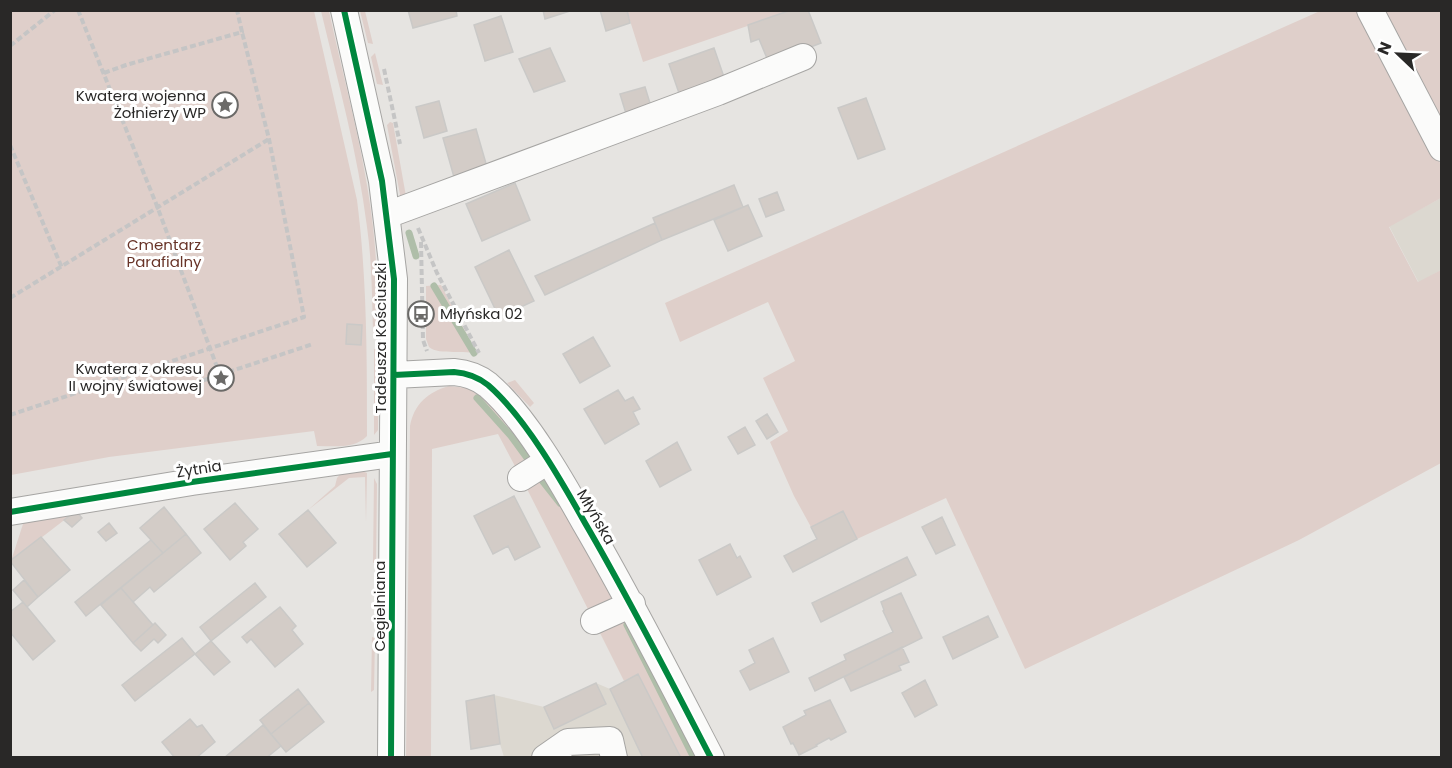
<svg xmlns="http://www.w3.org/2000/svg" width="1452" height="768" font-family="Poppins,sans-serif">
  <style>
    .built { fill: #dcd8d0 }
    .green { fill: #dfcfca }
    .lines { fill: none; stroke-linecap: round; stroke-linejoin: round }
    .stream { stroke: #afbea9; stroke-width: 7 }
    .building { fill: #d3ccc7; stroke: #cac9c7; stroke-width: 1.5 }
    .minor-casing { stroke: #a6a5a3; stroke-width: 28 }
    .path { stroke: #c5c5c5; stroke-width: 4; stroke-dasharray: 6 3; stroke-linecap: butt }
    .minor { stroke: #fbfbfa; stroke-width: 26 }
    .cycleway-casing { stroke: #fff; stroke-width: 10 }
    .cycleway { stroke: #00873e; stroke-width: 6 }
    .labels { text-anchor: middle; stroke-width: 6; stroke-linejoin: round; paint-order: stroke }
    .poi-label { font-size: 15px; fill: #292827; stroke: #fff; text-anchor: end }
    .park-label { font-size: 15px; fill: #683428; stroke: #fff }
    .street-label { font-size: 15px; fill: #292827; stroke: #fff }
  </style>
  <rect width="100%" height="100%" fill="#e6e4e1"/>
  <!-- built -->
  <path class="built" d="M1441,198V270L1419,283L1389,226Z
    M638,674L681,757H504L500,744L471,749L466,701L494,695L544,707L596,683L610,689Z"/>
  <!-- green -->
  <path class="green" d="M10,11H314L357,200C367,278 367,357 367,436C355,449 334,446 317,446L314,431L109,457L11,475Z
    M321,11H329C344,81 365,155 373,227C377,262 378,297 378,332L373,333C372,297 372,262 367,227C358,154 338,82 321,11Z
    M360,11H365L373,44L368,43Z
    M627,11H791L643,62Z
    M1320,11H1363L1441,165V198L1389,227L1418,282L1441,270V463L1299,540L1025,669L946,498L857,539L843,511L811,527L794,496L770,442L788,431L763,378L795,361L768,302L680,342L665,303Z
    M1380,11H1441V132Z
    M375,53L383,85L377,84L371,57Z
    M390,122L393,123L407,202L401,200L387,125Z
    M441,285L476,352L474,353C461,350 438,355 429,347L426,339V286Z
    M374,349L378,350V430L374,435Z
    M515,380L534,403L530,407L507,383Z
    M449,386C457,387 465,387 473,390C497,400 519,438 535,459L517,470L498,434L432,449L431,757L406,758L410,426C414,404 428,392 449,386Z
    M360,470L367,473L366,522L365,477L349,478L308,510L335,486L337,478L343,471Z
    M543,476L556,494L619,600L591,615L526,487Z
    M374,478L377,484L376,562L373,563Z
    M162,494L165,496L159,502L158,500L160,498L76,511L11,561L23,524L28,518Z
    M624,617L700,757H680L637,675L624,681L598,629Z
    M372,637L375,638L374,690L371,692Z"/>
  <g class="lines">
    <!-- stream -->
    <path class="stream" d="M409,233L416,256
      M434,286L474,353
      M477,398L511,436L530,462
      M541,479L560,503
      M627,625L694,758"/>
  </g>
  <!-- building -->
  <path class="building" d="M408,10H456L457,16L413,28Z
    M543,10H573L545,19Z
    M600,10H627L630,23L606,31Z
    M791,10H808L821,43L769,63L759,39L751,42L748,25Z
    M501,16L513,52L485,61L474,25Z
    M550,48L565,81L534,92L519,59Z
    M714,48L725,80L680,96L669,64Z
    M645,87L653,113L628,120L620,94Z
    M866,98L885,149L858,159L838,108Z
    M439,101L447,131L424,138L416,107Z
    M476,129L487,167L454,177L443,138Z
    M515,183L530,220L482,241L466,204Z
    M734,185L743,207L662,240L653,218Z
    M777,192L784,210L766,217L759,199Z
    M748,205L762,236L728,251L714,220Z
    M655,223L662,240L545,295L535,276Z
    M509,250L534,301L499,317L475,267Z
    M347,324L362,325L361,345L346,344Z
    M593,337L610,366L580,383L563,354Z
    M618,390L625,401L633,397L640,409L633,412L639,424L605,444L584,409Z
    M767,414L778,432L767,439L756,421Z
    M745,427L755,445L738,454L728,437Z
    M677,442L691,470L660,487L646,461Z
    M514,496L540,547L515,560L508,546L493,554L474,516Z
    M235,503L258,529L243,542L246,546L230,560L204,529Z
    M164,507L186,534L163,553L140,528Z
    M308,510L336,543L307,567L279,534Z
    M76,511L82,518L72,527L64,520Z
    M843,511L857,539L793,572L784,556L817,539L811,527Z
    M942,517L955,545L936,554L922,527Z
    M109,523L117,533L106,541L98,532Z
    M186,534L201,553L154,592L150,587L133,602L121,588Z
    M41,537L70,570L38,597L10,561Z
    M151,540L163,553L86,616L75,602Z
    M730,544L737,558L740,556L751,577L717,595L699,560Z
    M907,557L916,575L821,622L812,603Z
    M24,580L38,597L27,607L13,590Z
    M255,583L266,597L211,641L200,627Z
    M121,588L153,625L133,643L101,605Z
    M901,593L922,638L815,691L809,678L846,660L844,655L893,632L883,611L884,610L881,602Z
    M23,602L55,641L33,660L10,632V612Z
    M280,607L296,626L292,630L303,644L275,667L251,639L247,643L242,637Z
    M988,616L998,637L953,659L943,637Z
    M155,623L166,635L158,643L154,639L141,651L133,643Z
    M182,638L195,654L135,701L122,685Z
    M773,638L789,672L750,690L740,671L755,663L749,650Z
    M211,641L230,662L214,675L195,654Z
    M902,647L909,662L899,666L901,670L851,691L844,677Z
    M638,674L681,758H643L610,689Z
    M925,680L937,705L915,717L902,693Z
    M596,683L606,704L554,729L544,707Z
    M298,689L309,703L271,734L260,720Z
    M494,695L500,744L471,749L466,701Z
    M830,700L846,732L831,740L829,738L816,745L817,746L799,755L793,743L791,744L783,727L806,715L804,711Z
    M309,703L324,722L286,752L271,734Z
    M190,719L197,727L202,725L215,742L196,758H175L162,742Z
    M263,725L281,746L266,758H224Z"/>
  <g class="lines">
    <!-- minor casing -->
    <g class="minor-casing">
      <path id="minor" d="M344,10L382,181L394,279L391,758
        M1370,10L1442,148
        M387,215L718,92L803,57
        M394,375L454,372C466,373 478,377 488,385C525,417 561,480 585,523C630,600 670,679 711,758
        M521,478L548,461
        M10,512L192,482L392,454
        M594,621L632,604
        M545,758L568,742L610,740L614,758"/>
    </g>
    <!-- path -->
    <path class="path" d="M78,10L157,206L220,375
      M10,46L55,10
      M384,69L400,144
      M104,73L126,65L242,32L237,10
      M10,145L62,268
      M418,228L437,273L479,353
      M421,242L423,340L427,351
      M10,298L269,139
      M177,389L313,344
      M10,415L304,317L269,139L242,32"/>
    <!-- minor -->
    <use href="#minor" class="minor"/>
    <!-- cycleway casing -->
    <g class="cycleway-casing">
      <path id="cycleway" d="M344,10L382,181L394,279L391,758
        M394,375L454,372C466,373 478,377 488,385C525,417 561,480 585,523C630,600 670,679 711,758
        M10,512L192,482L392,454"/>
    </g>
    <!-- cycleway -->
    <use href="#cycleway" class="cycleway"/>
  </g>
  <!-- icons -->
  <defs>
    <g id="sight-ring" transform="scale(1.35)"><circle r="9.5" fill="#fff" stroke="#6b6a68" stroke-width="1.5"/><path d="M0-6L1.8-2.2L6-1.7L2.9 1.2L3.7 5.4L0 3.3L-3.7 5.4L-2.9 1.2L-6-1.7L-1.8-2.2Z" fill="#6b6a68"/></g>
    <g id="bus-ring" transform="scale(1.35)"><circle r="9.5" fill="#fff" stroke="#6b6a68" stroke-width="1.5"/><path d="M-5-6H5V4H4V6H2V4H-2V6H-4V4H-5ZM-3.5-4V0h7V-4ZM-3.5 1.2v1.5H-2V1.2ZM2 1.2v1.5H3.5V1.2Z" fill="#6b6a68"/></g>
  </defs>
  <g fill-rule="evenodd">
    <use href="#sight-ring" x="225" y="105"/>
    <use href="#bus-ring" x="421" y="314"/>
    <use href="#sight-ring" x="221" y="378"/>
  </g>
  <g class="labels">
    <!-- poi labels -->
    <g class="poi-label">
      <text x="206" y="101">Kwatera wojenna<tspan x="206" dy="17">Żołnierzy WP</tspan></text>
      <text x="440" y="319" text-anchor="start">Młyńska 02</text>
      <text x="202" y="374">Kwatera z okresu<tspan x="202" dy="17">II wojny światowej</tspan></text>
    </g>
    <!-- park labels -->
    <g class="park-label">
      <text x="164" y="250">Cmentarz<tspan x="164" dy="17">Parafialny</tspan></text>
    </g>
    <!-- street labels -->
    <g class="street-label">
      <text transform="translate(381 338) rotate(-90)" y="5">Tadeusza Kościuszki</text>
      <text transform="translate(199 469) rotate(-9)" y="5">Żytnia</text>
      <text transform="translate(596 517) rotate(60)" y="5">Młyńska</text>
      <text transform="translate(380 606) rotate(-90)" y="5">Cegielniana</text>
    </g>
  </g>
  <!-- border -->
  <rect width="1452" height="768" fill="none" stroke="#292827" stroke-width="24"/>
  <!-- north arrow -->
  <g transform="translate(1398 54) rotate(293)" stroke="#ffffff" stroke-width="4.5" paint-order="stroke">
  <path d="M0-4.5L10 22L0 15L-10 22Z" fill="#292827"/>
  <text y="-9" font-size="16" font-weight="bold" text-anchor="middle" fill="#292827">N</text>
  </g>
</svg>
